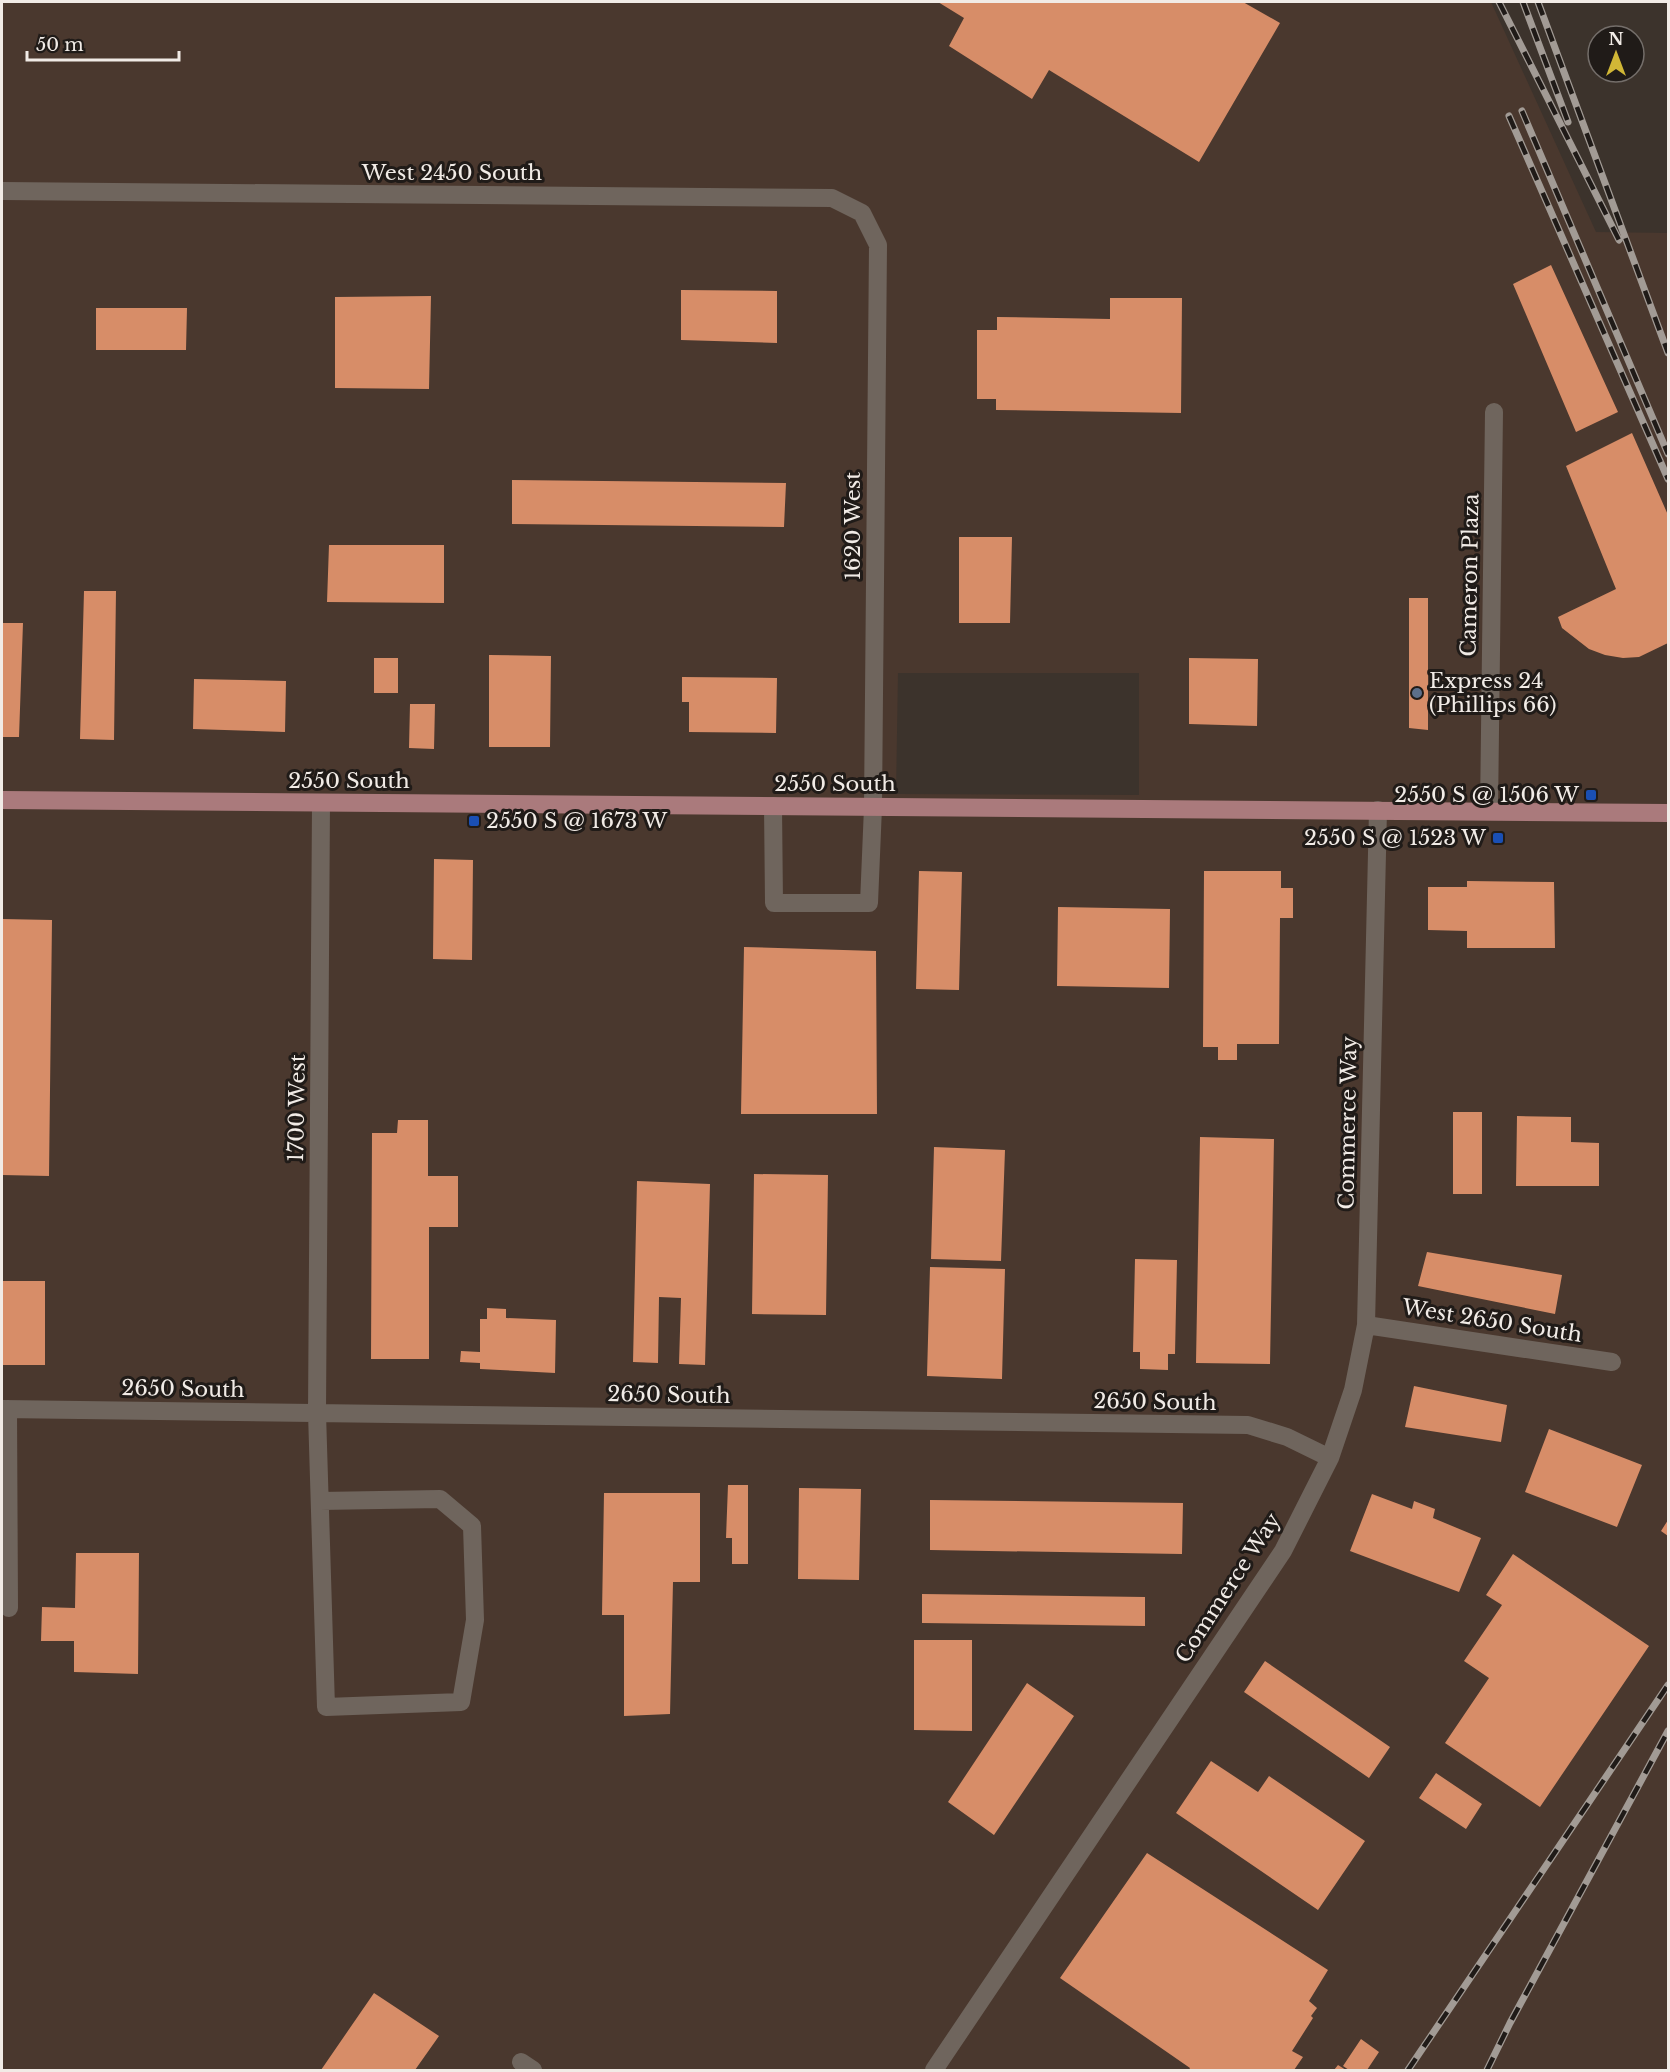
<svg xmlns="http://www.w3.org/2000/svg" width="1670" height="2072" font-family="'Libre Baskerville',serif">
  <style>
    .industrial { fill: #4a382e; fill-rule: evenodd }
    .building { fill: #d78d68 }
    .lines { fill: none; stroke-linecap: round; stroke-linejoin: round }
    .minor { stroke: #6f655d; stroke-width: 18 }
    .major { stroke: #aa7a7c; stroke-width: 18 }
    .rail-casing { stroke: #a29b95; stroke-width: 7 }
    .rail { stroke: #201b18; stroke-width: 4.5; stroke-dasharray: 14; stroke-linecap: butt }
    .service-dot { fill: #5c6f8a; stroke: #201b18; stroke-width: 2 }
    .transit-dot { fill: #1a4fb4; stroke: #201b18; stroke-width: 2 }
    .labels { text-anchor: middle; stroke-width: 6; stroke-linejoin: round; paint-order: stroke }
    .street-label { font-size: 21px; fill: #f1ebe6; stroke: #201b18 }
    .poi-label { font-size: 21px; fill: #f1ebe6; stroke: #201b18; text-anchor: start }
  </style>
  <rect width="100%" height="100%" fill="#3c332c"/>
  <!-- industrial -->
  <path class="industrial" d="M2,2H1491L1596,232L1668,233V2070H2ZM898,673H1139V795L896,794Z"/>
  <!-- building -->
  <path class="building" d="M938,2H1243L1280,23L1199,162L1049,70L1032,99L949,46L964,18Z
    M1551,265L1618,412L1576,432L1513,284Z
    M681,290L777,291V343L681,340Z
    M431,296L429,389L335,388V297Z
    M1110,298H1182L1181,413L996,410V399H977V330H997V317L1110,319Z
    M96,308H187L186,350H96Z
    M1632,433L1668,515V643L1639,657L1623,658L1605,655L1589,649L1562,628L1558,617L1616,589L1566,466Z
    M512,480L786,483L784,527L512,524Z
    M959,537H1012L1010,623H959Z
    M329,545H444V603L327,602Z
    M84,591H116L114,740L80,739Z
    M1409,598H1428V730L1409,728Z
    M2,623H23L19,737H2Z
    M489,655L551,656L550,747H489Z
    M374,658H398V693H374Z
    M1189,658L1258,659L1257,726L1189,724Z
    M682,677L777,678L776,733L689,732V702H682Z
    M194,679L286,681L285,732L193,729Z
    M410,704H435L434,749L409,748Z
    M434,859L473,860L472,960L433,959Z
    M919,871L962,872L959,990L916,989Z
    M1204,871H1281V888H1293V918H1280L1279,1044H1237V1060H1218V1047H1203Z
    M1467,881L1554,882L1555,948H1467V931L1428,930V887H1467Z
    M1058,907L1170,909L1169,988L1057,986Z
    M2,919L52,920L49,1176L2,1175Z
    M744,947L876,951L877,1114H741Z
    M1453,1112H1482V1194H1453Z
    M1517,1116L1571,1117V1142L1599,1143V1186H1516Z
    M398,1120H428V1176H458V1227H429V1359H371L372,1133H397Z
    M1200,1137L1274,1139L1270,1364L1196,1363Z
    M934,1147L1005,1150L1001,1261L931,1259Z
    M754,1174L828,1175L826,1315L752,1314Z
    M637,1181L710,1184L705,1365L679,1364L681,1298L659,1297L658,1363L633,1362Z
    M1427,1252L1562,1275L1555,1314L1418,1286Z
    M1135,1259L1177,1260L1175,1354H1168V1370L1140,1369V1352H1133Z
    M930,1267L1005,1269L1002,1379L927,1376Z
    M2,1281H45V1365H2Z
    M487,1308L506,1309V1318L556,1320L555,1373L480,1369V1363L460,1362L461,1351L480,1352V1319H487Z
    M1414,1386L1507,1405L1501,1442L1405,1427Z
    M1549,1429L1642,1465L1617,1527L1525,1492Z
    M728,1485H748V1564H732V1538H726Z
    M799,1488L861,1489L859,1580L798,1579Z
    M604,1493H700V1582H673L670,1714L624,1716V1615H602Z
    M1372,1494L1412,1509L1414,1501L1435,1509L1433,1518L1481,1538L1459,1592L1350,1551Z
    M930,1500L1183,1503L1182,1554L930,1550Z
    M1668,1520V1536L1661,1531Z
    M76,1553H139L138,1674L74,1672V1641H41L42,1607L75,1608Z
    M1513,1554L1649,1646L1540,1807L1445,1743L1489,1678L1464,1661L1502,1605L1486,1595Z
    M922,1594L1145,1597V1626L922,1623Z
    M914,1640H972V1731L914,1730Z
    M1265,1661L1390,1747L1369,1778L1244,1692Z
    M1027,1683L1074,1716L994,1835L948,1802Z
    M1211,1761L1258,1792L1269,1776L1365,1841L1318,1910L1176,1813Z
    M1436,1773L1482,1804L1466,1829L1419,1798Z
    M1147,1853L1328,1970L1309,2001L1317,2008L1311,2016L1313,2018L1292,2051L1303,2057L1294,2070H1189L1190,2068L1060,1978Z
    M374,1993L439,2036L415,2070H321Z
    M1361,2039L1379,2052L1367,2070H1349L1343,2066Z
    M1338,2065L1346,2070H1334Z"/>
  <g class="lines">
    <!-- minor -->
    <path class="minor" d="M2,191L832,198L862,213L878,245L873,807L869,903H774L773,806
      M1489,811L1494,412
      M1366,1325L1612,1362
      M2,1409L1248,1425L1287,1437L1330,1458
      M8,1409L9,1608
      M320,1501L440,1499L472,1526L475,1620L461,1702L326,1707L317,1413L321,803
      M521,2062L533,2070
      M934,2070L1283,1551L1330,1458L1353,1390L1366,1325L1378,810"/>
    <!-- major -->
    <path class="major" d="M2,800L1668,813"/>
    <!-- rail casing -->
    <g class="rail-casing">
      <path id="rail" d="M1499,2L1619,240
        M1523,2L1568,122
        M1538,2L1668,353
        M1522,111L1668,454
        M1509,116L1668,479
        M1408,2070L1668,1685
        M1487,2070L1510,2023L1668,1731"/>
    </g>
    <!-- rail -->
    <use href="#rail" class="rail"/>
  </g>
  <!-- markers -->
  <circle class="service-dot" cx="1417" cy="693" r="6"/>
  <g class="transit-dot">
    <rect x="1585" y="789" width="12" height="12" rx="3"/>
    <rect x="468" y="815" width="12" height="12" rx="3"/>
    <rect x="1492" y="832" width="12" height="12" rx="3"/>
  </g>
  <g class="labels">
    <!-- street labels -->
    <g class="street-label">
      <text x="452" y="180">West 2450 South</text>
      <text transform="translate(853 526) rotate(-90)" y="7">1620 West</text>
      <text transform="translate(1470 575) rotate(-89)" y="7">Cameron Plaza</text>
      <text x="349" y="788">2550 South</text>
      <text x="835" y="791">2550 South</text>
      <text transform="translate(297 1108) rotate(-89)" y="7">1700 West</text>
      <text transform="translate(1348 1123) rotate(-89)" y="7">Commerce Way</text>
      <text transform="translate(1492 1321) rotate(9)" y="7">West 2650 South</text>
      <text transform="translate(183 1389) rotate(1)" y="7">2650 South</text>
      <text transform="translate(669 1395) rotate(1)" y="7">2650 South</text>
      <text transform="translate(1155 1402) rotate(1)" y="7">2650 South</text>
      <text transform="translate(1228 1588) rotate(-57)" y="7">Commerce Way</text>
    </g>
    <!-- poi labels -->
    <g class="poi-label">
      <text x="1429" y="688">Express 24<tspan x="1429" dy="24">(Phillips 66)</tspan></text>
      <text x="1579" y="802" text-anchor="end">2550 S @ 1506 W</text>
      <text x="486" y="828">2550 S @ 1673 W</text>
      <text x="1486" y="845" text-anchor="end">2550 S @ 1523 W</text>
    </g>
  </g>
  <!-- border -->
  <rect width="1670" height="2072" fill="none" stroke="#f1ebe6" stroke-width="6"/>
  <!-- north arrow -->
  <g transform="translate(1616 54)"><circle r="28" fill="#201b18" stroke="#746e6a" stroke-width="1.5"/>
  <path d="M0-4.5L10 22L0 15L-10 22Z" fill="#d1b736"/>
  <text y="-9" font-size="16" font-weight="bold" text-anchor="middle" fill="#f1ebe6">N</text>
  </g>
  <!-- scale -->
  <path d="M27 51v9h152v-9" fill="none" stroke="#f1ebe6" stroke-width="3"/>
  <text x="36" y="51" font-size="18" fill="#f1ebe6" stroke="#201b18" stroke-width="4.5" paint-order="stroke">50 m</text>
</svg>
